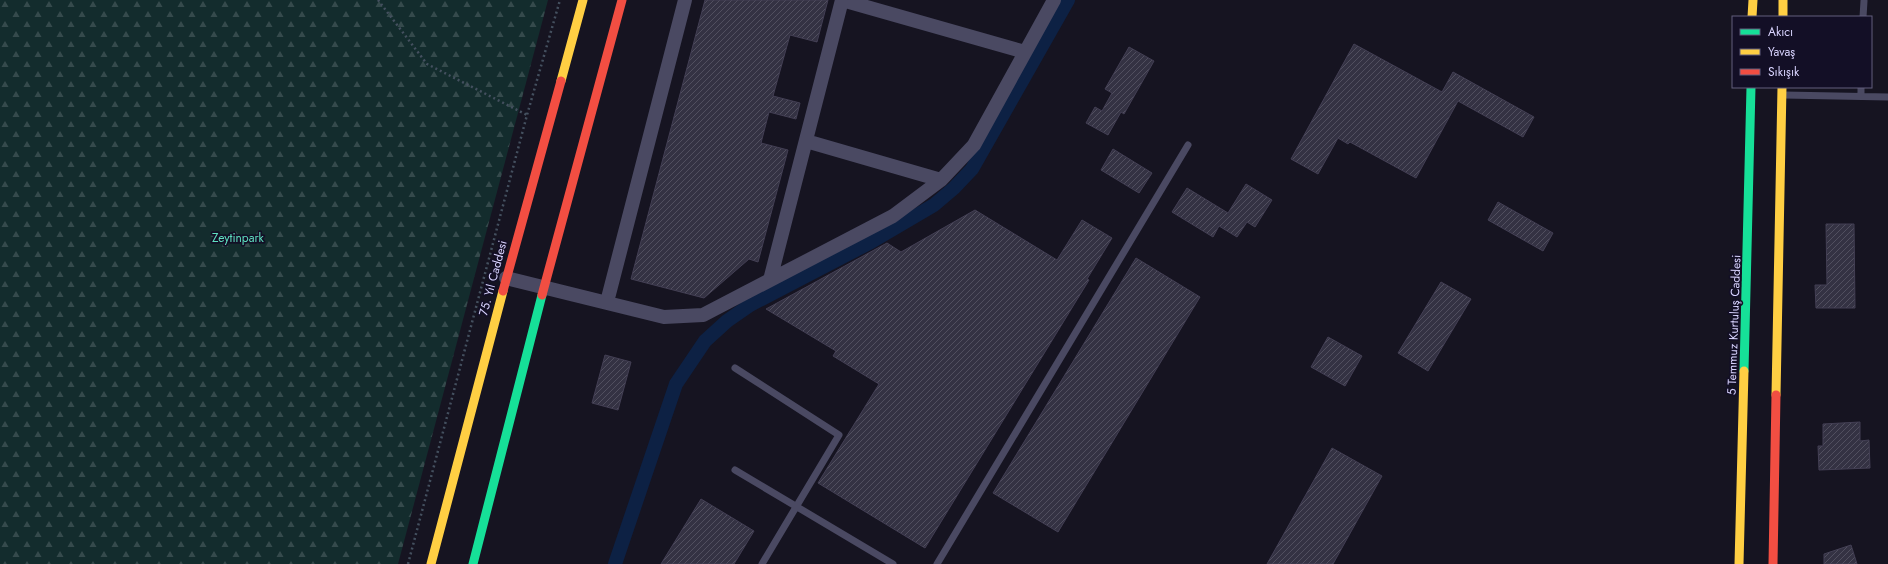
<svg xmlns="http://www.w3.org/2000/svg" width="1888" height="564" font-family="Jost,sans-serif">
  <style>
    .forest { fill: url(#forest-firs) }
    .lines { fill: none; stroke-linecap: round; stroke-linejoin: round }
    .canal { stroke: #0d2144; stroke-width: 14 }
    .building { fill: url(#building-hatch); stroke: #433f54 }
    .path { stroke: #44505f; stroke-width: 2.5; stroke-dasharray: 2 3; stroke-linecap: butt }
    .lane { stroke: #4a4962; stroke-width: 7 }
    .street { stroke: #4a4962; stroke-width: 14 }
    .fast { stroke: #16e098; stroke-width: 9 }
    .slow { stroke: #ffcf43; stroke-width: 9 }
    .jam { stroke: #f24e42; stroke-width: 9 }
    .labels { text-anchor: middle; stroke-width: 3.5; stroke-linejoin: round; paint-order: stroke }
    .park-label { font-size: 12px; fill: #5fe0c0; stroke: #130f26 }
    .street-label { font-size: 12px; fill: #d9d4ff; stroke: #130f26 }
  </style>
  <defs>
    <pattern id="forest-firs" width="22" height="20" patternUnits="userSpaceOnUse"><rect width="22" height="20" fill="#132c2d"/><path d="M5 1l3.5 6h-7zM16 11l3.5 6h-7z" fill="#354a4c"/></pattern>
    <pattern id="building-hatch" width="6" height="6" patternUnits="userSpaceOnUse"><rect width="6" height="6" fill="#343243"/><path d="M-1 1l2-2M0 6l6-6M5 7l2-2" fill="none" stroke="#514f5f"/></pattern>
  </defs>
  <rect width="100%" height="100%" fill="#161421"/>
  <!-- forest -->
  <path class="forest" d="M0,0H548L398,564H0Z"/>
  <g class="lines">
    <!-- canal -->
    <path class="canal" d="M615,564L676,384L705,341L727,321L750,305L871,242L934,205L954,188L972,169L1068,0"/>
  </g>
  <!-- building -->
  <path class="building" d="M705,0H828L817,42L790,35L773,96L800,103L796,119L769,112L761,143L788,150L758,262L749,259L704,298L631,279Z
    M1354,44L1442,92L1453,72L1534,117L1523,137L1458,101L1416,178L1350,142L1348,144L1338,138L1318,174L1291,159Z
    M1129,47L1154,61L1124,114L1121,112L1108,135L1086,123L1095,107L1102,111L1112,93L1105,89Z
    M1113,149L1152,173L1139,193L1101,170Z
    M1246,184L1272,200L1255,227L1247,222L1237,237L1219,226L1213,237L1172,212L1187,188L1228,213Z
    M1498,202L1553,233L1543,251L1488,220Z
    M975,210L1057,260L1082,220L1112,238L1087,279L1089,280L925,548L818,483L879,384L833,356L836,351L766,309L887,243L901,252Z
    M1826,224H1854L1855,308H1816L1815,285H1827Z
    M1136,258L1200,297L1058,532L993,493Z
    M1441,282L1471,299L1428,371L1398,353Z
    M1328,337L1362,356L1345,386L1311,367Z
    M605,355L631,362L618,410L592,403Z
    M1860,422V441L1869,440L1870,468L1819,470L1818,446H1823V424Z
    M1332,448L1382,476L1333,564H1267Z
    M701,499L754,531L734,564H661Z
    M1851,545L1857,564H1824V554Z"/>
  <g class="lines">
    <!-- path -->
    <path class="path" d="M378,0L427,64L527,115
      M408,564L527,115L560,0"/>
    <!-- lane -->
    <path class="lane" d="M1863,17L1864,1
      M1784,95L1888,97
      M1861,96V87
      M735,368L839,435L762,564
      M735,470L893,564
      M937,564L1188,145"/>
    <!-- street -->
    <path class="street" d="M842,0L1025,52
      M806,141L941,180
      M506,278L664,317L703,315L893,216L941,180L974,145L1054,0
      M770,280L842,0
      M607,302L685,0"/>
    <!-- fast -->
    <path class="fast" d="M1744,371L1751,87
      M473,564L542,295"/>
    <!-- slow -->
    <path class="slow" d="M1783,0V17
      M1752,17L1753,0
      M561,81L583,0
      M1776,395L1782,87
      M431,564L503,291
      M1739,564L1744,371"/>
    <!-- jam -->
    <path class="jam" d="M503,291L561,81
      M542,295L622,0
      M1773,564L1776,395"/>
  </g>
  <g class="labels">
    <!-- park labels -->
    <g class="park-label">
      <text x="238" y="242">Zeytinpark</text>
    </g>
    <!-- street labels -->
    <g class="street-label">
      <text transform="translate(493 278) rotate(-75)" y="4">75. Yıl Caddesi</text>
      <text transform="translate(1734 325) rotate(-88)" y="4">5 Temmuz Kurtuluş Caddesi</text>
    </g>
  </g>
  <!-- legend -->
  <rect x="1732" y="16" width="140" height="72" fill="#130f26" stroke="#625e7d"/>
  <rect x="1740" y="29" width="20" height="6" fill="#16e098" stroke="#625e7d"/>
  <text x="1768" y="36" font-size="12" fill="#d9d4ff">Akıcı</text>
  <rect x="1740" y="49" width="20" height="6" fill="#ffcf43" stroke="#625e7d"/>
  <text x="1768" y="56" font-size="12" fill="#d9d4ff">Yavaş</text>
  <rect x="1740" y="69" width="20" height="6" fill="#f24e42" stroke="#625e7d"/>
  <text x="1768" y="76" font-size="12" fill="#d9d4ff">Sıkışık</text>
</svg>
